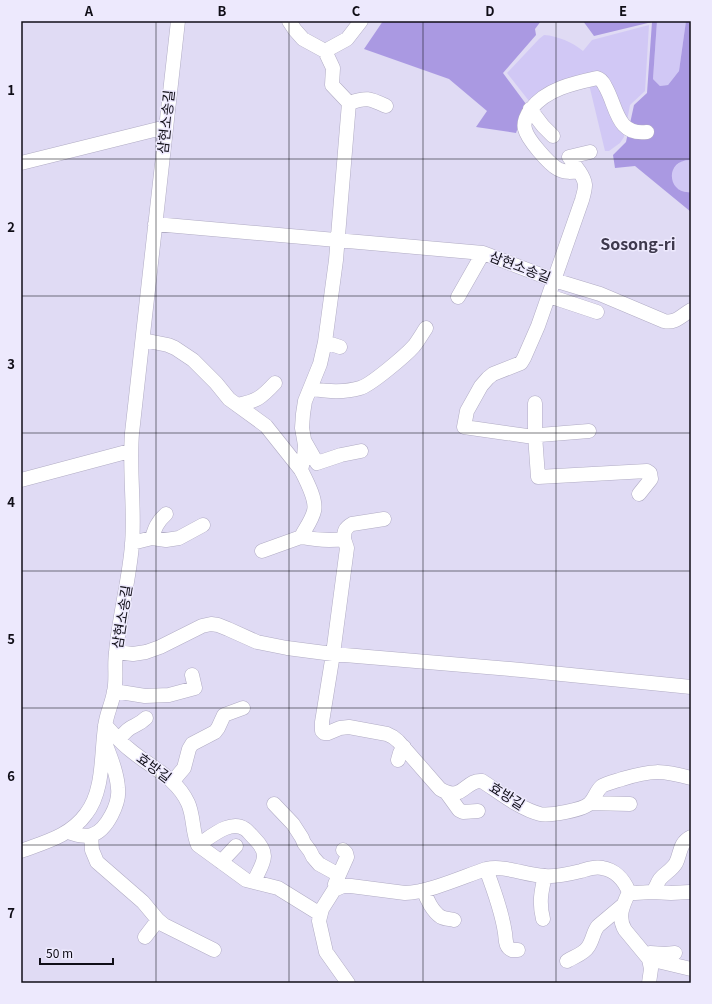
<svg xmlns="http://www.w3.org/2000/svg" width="712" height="1004" font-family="Georgia,'Noto Sans KR',serif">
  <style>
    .green { fill: #d1c8f5 }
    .forest { fill: #aa99e2 }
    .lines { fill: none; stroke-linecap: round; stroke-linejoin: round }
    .minor-casing { stroke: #b1acc4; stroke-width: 15 }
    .minor { stroke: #fff; stroke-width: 14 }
    .grid { fill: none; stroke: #100e17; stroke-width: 1; stroke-opacity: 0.55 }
    .labels { text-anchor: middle; stroke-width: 3; stroke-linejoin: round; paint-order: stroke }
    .street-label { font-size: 14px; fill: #100e17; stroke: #ede9fd }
    .quarter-label { font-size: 16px; font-weight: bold; fill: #3e394d; stroke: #ede9fd }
    .neatline { fill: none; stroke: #100e17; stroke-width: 1.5 }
    .grid-label { font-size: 13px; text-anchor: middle; font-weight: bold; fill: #100e17 }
  </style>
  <rect width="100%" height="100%" fill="#e0dbf4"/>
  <!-- green -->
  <path class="green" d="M657,21H686L679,71L668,85L660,86L653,79Z
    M649,25L645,91L630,105L624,137L620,143L609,151H605L587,76L529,101L507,73L539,39L544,35C558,36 572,42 583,51L592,40Z
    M685,160H691V192C669,195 664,167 685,160Z"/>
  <!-- forest -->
  <path class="forest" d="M383,21H541L535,29L536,35L503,73L526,104L516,133L476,127L487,111L449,79L364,49Z
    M583,21H657L653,79L660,86L668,85L679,71L686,21H691V160C664,159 667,195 691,192V212L635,166L615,168L613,155L626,142L634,105L647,93L652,22L594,36Z"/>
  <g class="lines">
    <!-- minor casing -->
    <g class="minor-casing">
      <path id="minor" d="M289,21L295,30L303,39L325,51L333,68L332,85L349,103L336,260L325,342L320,364L305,401L303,414L302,428L305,445L304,457L301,470C306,480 317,500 314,511C312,520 305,529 301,537C316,540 329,541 344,539L347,548L333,654L322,722V731L324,733H328L340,728L349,727L387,734L393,737L398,741L440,789C463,803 465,779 482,781C499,792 520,809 540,814C549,816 584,810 590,803C595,798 596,791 602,786C608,783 616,781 622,779C652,770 661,770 691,778
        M325,51L347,39L361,21
        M349,103C367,97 369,98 386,106
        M530,109L543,126L553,136
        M21,163L166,127
        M579,171L569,157L590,152
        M155,224L483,253L554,280L600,294L664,321C675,324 682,315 691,310
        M549,296L597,312
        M458,297L483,253
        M143,340L168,345L175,348L193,360L216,383L229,399L266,426L301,470
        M325,342L340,347
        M310,389C327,391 343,393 360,388C371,385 406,355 414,346C418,341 422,334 426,328
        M535,403V435L538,477L647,471L650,473L651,479L639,494
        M237,405C257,401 261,398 275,383
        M589,431L527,436L464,427L467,411L481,386L488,378L493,374L521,363L524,358L538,326L582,200C586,186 587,183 579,171C572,172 565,173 558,169C549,164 527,139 525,129C523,123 527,114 531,109C546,89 574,83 597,78C601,79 603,82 605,86C617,106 616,136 647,132
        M305,442L317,463L341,455L361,451
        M21,480L130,451
        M152,538C155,528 157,522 166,514
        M344,539C344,531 345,528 352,524L384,519
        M132,543L152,538L166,540L179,538L203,525
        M262,551L301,537
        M116,652L133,654L146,652L160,647L202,626L211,624L218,625L228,629L257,642L287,648L333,654L521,670L691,687
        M114,691L145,696L169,695L195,688L192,675
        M105,725C113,733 120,742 129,749C150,767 176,777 188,803C194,816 192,832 198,845L246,880L278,888L320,914
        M119,739C123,735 126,730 132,727C138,724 141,723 146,718
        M398,760L400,753L404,747
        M173,781L184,768L189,749L192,744L215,732L218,728L224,715L243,708
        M446,792L459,810L463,812L478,811
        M590,803L630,804
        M274,804L293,824L302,838L304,843L310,851L313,857L319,864L339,875
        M68,832C76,835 84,837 92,835C107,830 120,803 118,788C117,772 110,756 104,740
        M91,835L92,850L97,862L143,902L158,920L164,925L214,950
        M198,845C211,837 230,819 245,829C248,831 251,835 254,838C258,842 264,849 264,856C264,864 257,874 254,882
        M21,851C45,842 70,836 86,814C104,791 101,755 105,727C106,715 112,704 114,692C117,679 114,666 116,653C119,617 129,581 132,545C135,508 129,471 132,433L178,21
        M221,862L236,846
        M486,869C494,890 502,912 505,933C506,940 505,947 512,950H518
        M335,884L347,857L346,853L343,850
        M424,890C426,899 433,912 441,917C445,919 450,919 454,920
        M629,892L635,893L652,892C656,889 657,883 660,879C665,873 672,870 676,863C681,853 679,843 691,837
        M652,892L671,893L690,892
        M543,919C539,903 541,892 545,876
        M145,937L158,920
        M650,953L665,954L675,953
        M567,961C573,957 584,954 588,947C593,940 593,932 598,926L623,905
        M348,983L326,952L319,921L322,909L334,890L343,886H351L405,893C430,892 462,877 486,869C505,865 525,875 544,876C556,877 569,874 581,871C588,869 595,866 602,868C615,870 624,880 629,892C623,905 617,917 625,930L649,959L691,969
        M649,983L651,969L649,959"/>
    </g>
    <!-- minor -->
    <use href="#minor" class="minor"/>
  </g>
  <!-- grid -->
  <path class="grid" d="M156,21V983M289,21V983M423,21V983M556,21V983M21,159H691M21,296H691M21,433H691M21,571H691M21,708H691M21,845H691"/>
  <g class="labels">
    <!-- street labels -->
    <g class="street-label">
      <text transform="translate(166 122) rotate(-84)" y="5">삼현소송길</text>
      <text transform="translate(520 267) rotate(21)" y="5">삼현소송길</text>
      <text transform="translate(122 617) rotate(-81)" y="5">삼현소송길</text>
      <text transform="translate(154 768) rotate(37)" y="5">효방길</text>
      <text transform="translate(507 796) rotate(32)" y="5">효방길</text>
    </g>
    <!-- quarter labels -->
    <g class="quarter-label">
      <text x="638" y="250">Sosong-ri</text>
    </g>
  </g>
  <!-- border -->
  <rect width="712" height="1004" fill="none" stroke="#ede9fd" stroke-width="44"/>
  <!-- scale -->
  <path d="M40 958v6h73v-6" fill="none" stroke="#100e17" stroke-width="2"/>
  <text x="46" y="958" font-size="12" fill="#100e17" stroke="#ede9fd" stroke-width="3" paint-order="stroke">50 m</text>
  <rect x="22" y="22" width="668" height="960" class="neatline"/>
  <g class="grid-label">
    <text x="89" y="16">A</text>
    <text x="222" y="16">B</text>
    <text x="356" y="16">C</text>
    <text x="490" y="16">D</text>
    <text x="623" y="16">E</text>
    <text x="11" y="95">1</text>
    <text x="11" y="232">2</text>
    <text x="11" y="369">3</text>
    <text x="11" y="507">4</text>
    <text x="11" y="644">5</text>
    <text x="11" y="781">6</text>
    <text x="11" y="918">7</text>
  </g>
</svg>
